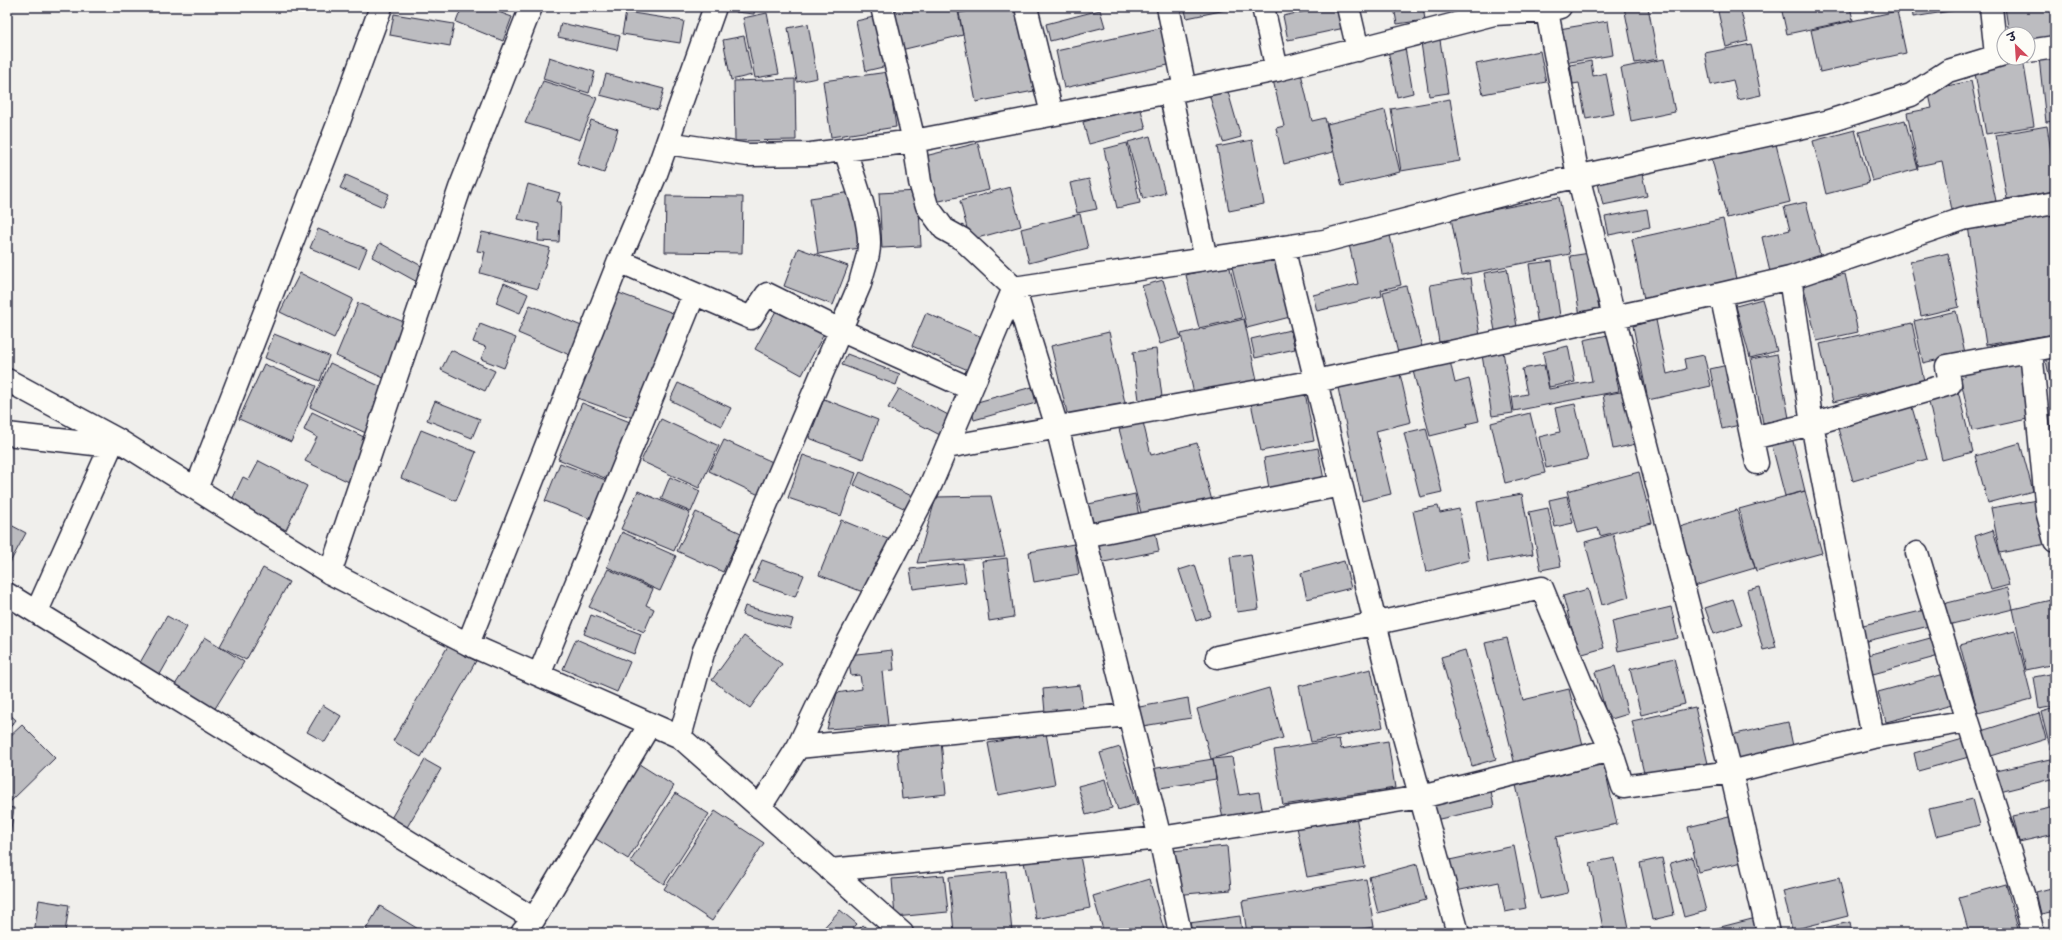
<svg xmlns="http://www.w3.org/2000/svg" width="2062" height="940" font-family="'Gochi Hand','Playpen Sans Deva',sans-serif">
  <style>
    .building { fill: #bcbcc0; stroke: #22223b }
    .lines { fill: none; stroke-linecap: round; stroke-linejoin: round }
    .street-casing { stroke: #22223b; stroke-width: 25 }
    .street { stroke: #fdfcf7; stroke-width: 22 }
  </style>
  <rect width="100%" height="100%" fill="#f0efec"/>
  <filter id="ink" filterUnits="userSpaceOnUse"><feTurbulence type="fractalNoise" baseFrequency=".025" numOctaves="2"/><feDisplacementMap in="SourceGraphic" scale="8" xChannelSelector="R" yChannelSelector="G"/><feConvolveMatrix kernelMatrix="1 2 1 2 8 2 1 2 1" color-interpolation-filters="sRGB"/></filter>
  <g filter="url(#ink)">
    <!-- building -->
    <path class="building" d="M462,7H485L512,17L503,41L456,22Z
      M737,7H755L754,14L736,12Z
      M892,7H957L963,35L901,50Z
      M991,7H1018L1034,91L976,102L959,13Z
      M1184,7H1240L1187,18Z
      M1325,7H1345L1349,27L1288,40L1283,16Z
      M1394,7H1423L1425,20L1397,24Z
      M1624,7H1648L1658,59L1635,63Z
      M1717,7H1740L1748,41L1726,47Z
      M1781,7H1850L1853,20L1787,34Z
      M1912,7H1976L1913,17Z
      M2005,7H2055V37L2028,41V34H2009Z
      M1100,10L1105,27L1050,41L1046,24Z
      M1897,11L1906,53L1820,72L1811,30Z
      M626,12L684,21L680,43L622,34Z
      M767,13L779,74L755,78L743,18Z
      M394,14L454,24L450,46L390,35Z
      M878,16L887,66L866,71L856,21Z
      M1608,21L1613,55L1564,63L1559,29Z
      M561,23L620,36L617,50L558,37Z
      M808,24L817,78L797,82L788,28Z
      M1169,26L1177,63L1064,88L1056,51Z
      M744,36L752,75L731,80L723,40Z
      M1440,40L1448,93L1429,96L1421,43Z
      M1751,44L1761,95L1738,100L1733,80L1711,85L1705,53Z
      M1405,48L1413,93L1397,97L1388,50Z
      M1540,51L1546,82L1483,94L1476,64Z
      M549,57L595,72L589,93L543,79Z
      M2055,57V121L2046,122L2039,58Z
      M1664,59L1675,112L1631,121L1621,68Z
      M2023,59L2034,126L1986,134L1974,68Z
      M1591,61L1593,76L1606,73L1614,114L1586,119L1579,83L1573,84L1570,65Z
      M1300,69L1312,121L1325,118L1333,152L1284,164L1276,128L1284,126L1272,76Z
      M888,72L896,127L831,137L823,81Z
      M606,74L664,89L658,110L600,95Z
      M795,79L796,140L735,141L734,81Z
      M543,81L597,98L580,140L525,123Z
      M1971,81L1996,201L1952,210L1942,161L1918,166L1907,113L1932,108L1928,90Z
      M1226,85L1241,137L1223,142L1208,90Z
      M1450,99L1460,161L1401,171L1391,109Z
      M1140,106L1146,129L1089,144L1083,122Z
      M1385,110L1400,172L1342,186L1327,124Z
      M591,120L618,129L604,173L577,164Z
      M1905,120L1918,169L1872,181L1859,132Z
      M2047,126L2055,177V191L2007,199L1996,135Z
      M1855,130L1869,183L1826,194L1813,141Z
      M1150,136L1165,193L1143,199L1128,142Z
      M1252,140L1264,204L1229,211L1217,147Z
      M1775,140L1790,202L1727,218L1711,156Z
      M978,143L989,190L935,202L925,156Z
      M1127,143L1140,203L1117,208L1104,149Z
      M1642,174L1647,196L1603,205L1598,183Z
      M346,175L389,194L383,207L340,188Z
      M1089,179L1097,209L1077,213L1070,183Z
      M528,184L560,193L557,202H561L559,242L538,241L539,224L518,219Z
      M1010,187L1021,226L970,240L960,201Z
      M918,191L921,246L882,248L879,193Z
      M852,192L860,248L818,254L810,198Z
      M666,196L743,197L742,253L665,252Z
      M1559,197L1570,254L1462,275L1451,218Z
      M1806,202L1821,259L1770,272L1762,237L1790,230L1784,207Z
      M1647,209L1650,227L1609,235L1605,217Z
      M2055,213V334L1986,345L1968,226Z
      M1080,214L1088,248L1029,263L1021,229Z
      M1723,219L1736,279L1644,299L1632,239Z
      M318,229L367,249L359,268L310,248Z
      M1389,231L1401,285L1381,290L1382,296L1317,311L1313,295L1358,284L1348,240Z
      M482,232L491,234V233L550,248L538,289L480,273L485,252L477,251Z
      M380,243L427,269L419,283L372,257Z
      M798,248L848,266L833,305L784,286Z
      M1274,252L1290,317L1247,328L1231,263Z
      M1590,253L1600,313L1580,316L1570,256Z
      M1948,253L1959,307L1921,316L1910,262Z
      M1552,261L1561,323L1538,326L1529,264Z
      M1229,264L1242,318L1199,328L1186,275Z
      M1507,269L1518,332L1496,336L1484,273Z
      M300,273L353,299L334,338L280,312Z
      M1845,274L1858,332L1817,341L1803,284Z
      M1471,278L1480,336L1439,342L1430,285Z
      M1163,280L1181,338L1160,344L1142,286Z
      M504,283L528,294L520,313L496,303Z
      M1406,286L1422,347L1398,353L1383,292Z
      M616,292L673,313L636,419L577,398Z
      M1762,299L1777,351L1750,358L1736,306Z
      M358,303L411,325L388,380L336,356Z
      M530,305L584,327L572,356L518,333Z
      M777,309L824,334L802,375L755,349Z
      M1956,311L1965,353L1923,363L1914,321Z
      M926,313L982,337L968,370L912,346Z
      M1244,319L1257,380L1194,394L1181,334Z
      M1656,320L1667,374L1686,369L1684,359L1704,355L1711,386L1648,400L1633,326Z
      M1912,323L1924,381L1833,402L1820,344Z
      M480,324L516,338L504,368L481,359L486,347L473,342Z
      M1290,330L1295,349L1255,358L1251,339Z
      M1109,332L1126,407L1069,421L1051,346Z
      M274,334L329,356L320,381L265,358Z
      M1608,335L1619,391L1514,411L1512,397L1527,394L1522,369L1544,365L1549,389L1592,381L1584,340Z
      M1568,346L1575,382L1549,387L1543,352Z
      M1156,349L1163,405L1140,408L1133,352Z
      M451,350L495,371L485,391L441,370Z
      M1503,351L1513,413L1492,416L1482,355Z
      M847,354L900,374L896,385L842,365Z
      M1777,354L1789,418L1763,423L1751,359Z
      M2055,354V403L2045,356Z
      M2019,358L2032,418L1972,431L1959,371Z
      M1450,361L1455,383L1469,379L1479,421L1466,424L1467,427L1430,436L1413,371Z
      M330,363L390,391L368,434L310,407Z
      M264,364L316,386L291,442L239,419Z
      M1732,364L1744,424L1722,429L1710,369Z
      M1400,374L1411,422L1376,431L1391,494L1362,501L1338,388Z
      M678,383L731,408L722,426L670,400Z
      M1032,387L1036,403L974,420L970,404Z
      M1304,387L1314,441L1261,451L1250,398Z
      M899,389L952,417L942,436L888,408Z
      M1626,391L1636,444L1613,449L1603,395Z
      M1958,391L1973,452L1942,460L1928,398Z
      M824,399L878,420L863,459L809,438Z
      M435,401L480,419L472,438L427,420Z
      M582,403L635,424L612,481L558,459Z
      M1575,404L1588,459L1546,468L1539,437L1560,432L1555,408Z
      M1911,404L1927,459L1853,481L1837,425Z
      M312,412L370,440L349,482L305,461L317,437L304,430Z
      M1530,413L1545,473L1505,483L1491,423Z
      M1142,418L1151,455L1197,443L1212,501L1143,520L1118,425Z
      M661,419L719,446L699,488L641,461Z
      M1426,428L1442,492L1420,497L1404,433Z
      M421,430L476,452L456,501L401,478Z
      M1792,437L1805,491L1785,496L1771,442Z
      M724,440L777,464L761,496L709,471Z
      M2020,443L2033,491L1988,503L1975,456Z
      M1318,448L1324,480L1269,489L1264,458Z
      M803,455L856,473L841,516L788,498Z
      M259,461L307,486L286,530L231,502L243,477L249,480Z
      M560,463L611,482L596,521L545,501Z
      M860,472L916,498L910,511L854,485Z
      M1639,472L1652,523L1600,536L1598,528L1578,533L1567,491Z
      M670,477L700,491L691,512L661,499Z
      M638,491L690,513L674,551L621,529Z
      M1805,491L1822,553L1756,571L1739,509Z
      M1135,494L1139,516L1088,526L1084,505Z
      M1522,494L1533,554L1488,562L1477,502Z
      M991,496L1005,556L917,563L936,497Z
      M1567,496L1573,523L1555,527L1549,500Z
      M2037,500L2046,544L2000,553L1991,508Z
      M1438,506L1440,513L1459,509L1469,560L1426,572L1413,511Z
      M1548,508L1561,566L1541,570L1529,512Z
      M1737,510L1755,568L1691,587L1673,529Z
      M696,512L741,533L723,572L677,551Z
      M841,520L890,540L868,594L819,575Z
      M7,523L26,533L7,568Z
      M1154,526L1159,551L1099,563L1093,538Z
      M1993,530L2009,585L1991,590L1975,536Z
      M622,532L676,556L660,591L607,567Z
      M1613,534L1629,597L1602,605L1585,542Z
      M1074,544L1079,574L1034,582L1029,552Z
      M1251,554L1259,609L1237,612L1230,557Z
      M1007,558L1014,617L989,621L982,561Z
      M762,560L804,575L795,597L753,582Z
      M1344,561L1351,588L1307,599L1301,573Z
      M963,563L966,582L913,589L910,569Z
      M1195,565L1211,616L1196,621L1179,570Z
      M263,568L289,582L246,660L220,646Z
      M608,569L653,589L646,605L654,609L644,632L589,607Z
      M1760,587L1776,647L1763,650L1747,590Z
      M2008,588L2013,609L1948,625L1943,604Z
      M1588,589L1604,648L1579,655L1563,596Z
      M1733,599L1742,625L1714,634L1705,608Z
      M2055,599V664L2026,670L2013,609Z
      M745,606L793,619L790,629L742,615Z
      M1671,607L1678,638L1618,651L1612,621Z
      M1925,610L1929,626L1863,642L1859,626Z
      M591,615L641,634L634,654L584,634Z
      M167,616L187,627L158,678L138,666Z
      M2015,631L2032,699L1978,713L1960,645Z
      M744,636L782,664L750,708L712,680Z
      M205,637L244,662L214,710L175,685Z
      M1934,637L1939,656L1873,674L1868,655Z
      M1507,638L1523,700L1569,689L1583,746L1534,758V760L1515,765L1485,643Z
      M576,639L630,662L617,692L563,669Z
      M448,646L476,661L421,757L393,741Z
      M892,650L894,670L882,671L888,725L827,729L837,693L862,689L860,675L851,676L848,655Z
      M1465,650L1496,759L1472,766L1441,657Z
      M1674,658L1685,704L1641,715L1630,669Z
      M1615,666L1628,714L1608,720L1595,672Z
      M1371,669L1383,727L1311,742L1299,686Z
      M1948,673L1956,704L1886,722L1878,692Z
      M2055,673V706L2039,709L2034,677Z
      M1080,685L1083,709L1045,713L1043,689Z
      M1269,688L1283,738L1211,759L1197,709Z
      M1188,698L1191,718L1137,727L1134,708Z
      M323,705L341,716L325,742L307,732Z
      M1695,707L1709,768L1646,782L1632,721Z
      M2055,708V756H2052L2041,712Z
      M7,712L16,720L7,731Z
      M2039,713L2046,739L1988,757L1981,731Z
      M1788,722L1794,751L1734,765L1727,736Z
      M22,725L55,758L10,802L7,799V739Z
      M1046,733L1055,784L998,795L988,743Z
      M1339,739L1341,749L1388,741L1395,788L1283,805L1274,750Z
      M1963,739L1969,757L1918,771L1914,753Z
      M941,741L946,794L902,799L897,745Z
      M1120,747L1138,804L1118,810L1100,753Z
      M1232,757L1239,795L1259,792L1264,819L1224,826L1213,759Z
      M1213,759L1216,779L1154,789L1151,769Z
      M2050,759L2055,778L1996,793L1992,772Z
      M425,760L441,769L406,829L390,820Z
      M1603,760L1617,824L1556,837L1568,893L1540,899L1515,780Z
      M639,764L674,786L628,859L593,837Z
      M1105,779L1112,808L1086,815L1078,786Z
      M1491,791L1494,807L1435,820L1432,804Z
      M675,793L709,814L664,884L630,862Z
      M1973,799L1980,825L1936,836L1929,809Z
      M7,807L14,808L8,850H7Z
      M2055,807V834L2019,842L2013,816Z
      M715,811L764,843L712,921L664,889Z
      M1737,815L1747,861L1698,872L1688,827Z
      M1356,816L1365,867L1307,877L1297,827Z
      M1227,846L1231,890L1174,895L1171,851Z
      M1514,846L1526,908L1505,912L1499,882L1451,892L1445,861Z
      M1079,851L1090,908L1036,919L1024,862Z
      M1692,857L1706,911L1684,917L1670,863Z
      M1615,858L1630,933H1604L1590,863Z
      M1662,858L1674,915L1652,920L1640,863Z
      M1417,864L1426,900L1378,913L1369,877Z
      M1006,871L1012,932L954,933L949,877Z
      M944,875L948,912L895,917L892,879Z
      M1839,878L1848,916L1792,930L1783,891Z
      M1149,879L1165,933H1104L1093,896Z
      M1366,879L1374,927L1337,933H1247L1242,901Z
      M2006,884L2019,933H1969L1959,897Z
      M2055,887V911L2041,914L2036,892Z
      M39,900L69,905L65,933H34Z
      M380,906L425,933H373L366,929Z
      M840,910L857,924L849,933H819Z
      M1240,916L1242,933H1184L1182,924Z
      M1756,918L1759,933H1710L1709,930Z
      M1850,922L1852,933H1801Z
      M863,925L872,933H855Z
      M1701,927L1702,933H1676Z"/>
    <g class="lines">
      <!-- street casing -->
      <g class="street-casing">
        <path id="street" d="M882,7L914,141L920,182L927,206L944,229L962,239L1014,288L1057,427L1160,838L1421,797L1611,750
          M1026,7L1052,114
          M1168,7L1185,89
          M1348,7L1358,50
          M1991,7L1996,55
          M1547,11L1578,176L1731,772L1873,737L1968,721L2024,897L2033,933
          M2028,51L2055,47
          M1277,70L1494,14L1547,11L1560,7
          M667,143L748,155L811,154L914,141L1170,92
          M1283,247L1395,704L1458,933
          M1206,259L1170,92L1277,70L1263,7
          M619,261L751,318L767,294L840,330L971,389
          M1790,278L1812,424L1873,737
          M1721,294L1757,463
          M2031,351L2047,511L2055,541
          M7,380L118,440L330,573L468,644L680,737L902,933
          M7,434L111,446
          M1752,438L1812,424L1950,384L1947,366L2055,346
          M947,447L1316,381L1721,294L1790,278L1963,219L2055,203
          M196,489L338,124L381,7
          M1084,536L1341,485
          M1917,553L1968,721
          M330,573L460,188L531,7
          M7,594L534,919L650,724
          M37,611L111,446L118,440
          M468,644L619,261L656,174L715,7
          M1217,657L1542,588L1588,700L1611,750L1623,787L1731,772L1768,933
          M539,675L694,294
          M680,737L703,653L860,284C862,274 866,264 868,254C874,226 853,177 845,150
          M798,747L1129,715
          M760,807L798,747L843,652L931,484L1014,288L1324,241L1544,184L1826,122L1911,95L1948,71L2004,54
          M830,870L1160,838L1180,933
          M522,933L534,919"/>
      </g>
      <!-- street -->
      <use href="#street" class="street"/>
    </g>
  </g>
  <!-- margin -->
  <rect width="2062" height="940" fill="none" stroke="#fdfcf7" stroke-width="24"/>
  <rect x="12" y="12" width="2038" height="916" fill="none" stroke="#22223b" stroke-width="1.5" filter="url(#ink)"/>
  <!-- north arrow -->
  <g transform="translate(2016 46) rotate(335)"><circle r="19" fill="#fdfcf7" stroke="#a5a5ac"/>
  <path d="M0-3L7 15L0 10L-7 15Z" fill="#d1495b"/>
  <text y="-6" font-size="11" font-weight="bold" text-anchor="middle" fill="#22223b">उ</text>
  </g>
</svg>
